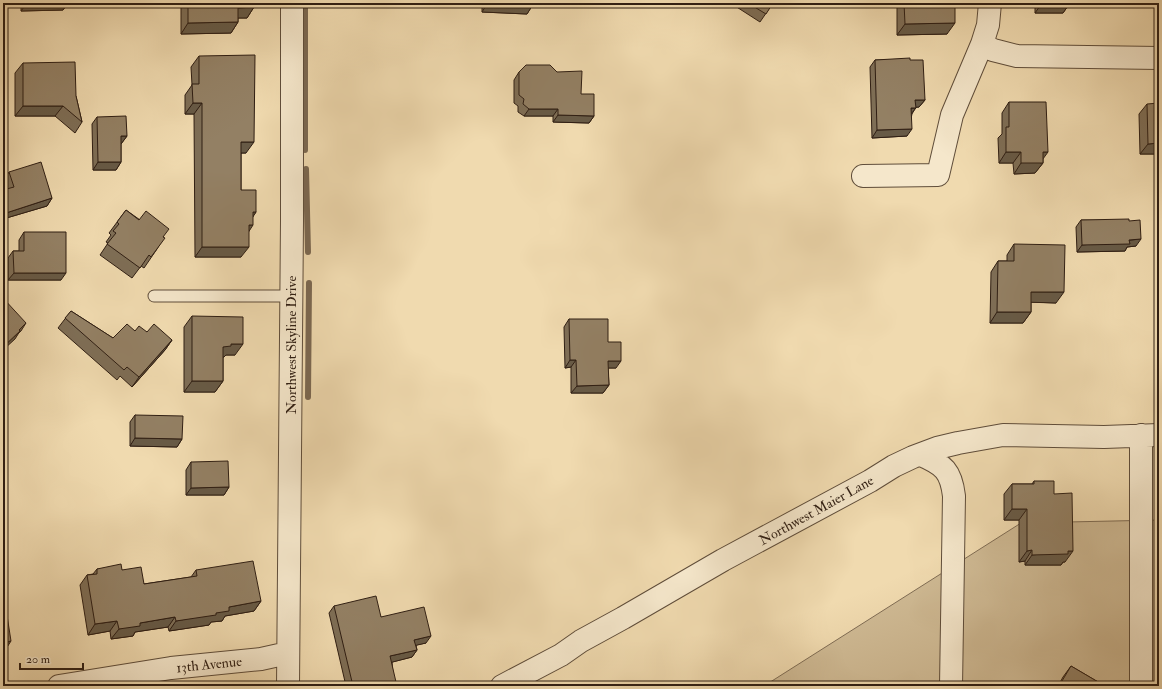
<svg xmlns="http://www.w3.org/2000/svg" width="1162" height="689" font-family="'IM FELL Double Pica',serif">
  <style>
    .green { fill: #cfba94; stroke: #7f6c54 }
    .lines { fill: none; stroke-linecap: round; stroke-linejoin: round }
    .stream { stroke: #7b6851; stroke-width: 6 }
    .service-casing { stroke: #5f4d3a; stroke-width: 13 }
    .minor-casing { stroke: #5f4d3a; stroke-width: 24 }
    .service { stroke: #f5e7cb; stroke-width: 11 }
    .minor { stroke: #f5e7cb; stroke-width: 22 }
    .wall { fill: #7e6e56; stroke: #2f1e13 }
    .shaded-wall { fill: #675a46; stroke: #2f1e13 }
    .building { fill: #938064; stroke: #2f1e13 }
    .labels { text-anchor: middle; stroke-width: 3; stroke-linejoin: round; paint-order: stroke }
    .street-label { font-size: 14px; fill: #2f1e13; stroke: #f5e7cb }
  </style>
  <rect width="100%" height="100%" fill="#f0daaf"/>
  <filter id="stains"><feTurbulence type="fractalNoise" baseFrequency=".005" numOctaves="4"/><feColorMatrix values="0 0 0 0 .2 0 0 0 0 .09 0 0 0 0 .02 0 0 0 .5 -.17"/></filter>
  <radialGradient id="worn" r=".72"><stop offset=".6" stop-color="#630" stop-opacity="0"/><stop offset="1" stop-color="#630" stop-opacity=".3"/></radialGradient>
  <!-- green -->
  <path class="green" d="M1159,520V686H764L1021,523Z"/>
  <g class="lines">
    <!-- stream -->
    <path class="stream" d="M305,3V150
      M306,169L308,252
      M308,397L309,283"/>
    <!-- service casing -->
    <g class="service-casing">
      <path id="service" d="M154,296H291"/>
    </g>
    <!-- minor casing -->
    <g class="minor-casing">
      <path id="minor" d="M982,44L993,50L1017,56L1159,58
        M863,176L938,175L952,115L982,44L988,25L990,3
        M1141,435V686
        M921,455C944,465 951,471 954,496L951,686
        M59,686L171,668L261,659L288,653
        M288,686L292,221V3
        M502,686L561,655L581,641L623,618L723,560L870,481L894,466L913,457L937,448L958,443L1003,435L1104,437L1159,435"/>
    </g>
    <!-- service -->
    <use href="#service" class="service"/>
    <!-- minor -->
    <use href="#minor" class="minor"/>
  </g>
  <!-- wall -->
  <path class="wall" d="M21,3H68L63,10L21,11Z
    M106,3H254V7L247,18H238V22L231,33L181,34V5L106,6Z
    M482,3H532V6L527,14L482,12Z
    M733,3H775L772,7L771,6L760,22L732,4Z
    M897,3H955L947,34L897,35Z
    M1035,3H1070L1063,13H1035Z
    M199,56L246,153H241V190L256,212L253,216L241,257H195L194,114H185V95L192,85L191,67Z
    M875,60H910L925,100L919,107H916L912,114L907,136L872,138L870,67Z
    M23,63L76,96L82,122L75,133L55,116H15V73Z
    M519,72H557L581,94L594,116L589,123L553,122V116H524L518,112V106L514,103V80Z
    M1009,102L1043,159V163L1035,173L1014,174L1013,163H999L998,138L1002,134V113Z
    M1147,104L1159,154H1140L1139,114Z
    M97,117L127,136L121,144V162L116,170H93L92,124Z
    M9,172L52,198L47,206L3,219V190L7,189L4,180Z
    M126,210L164,237L157,249L144,268L141,266L132,278L100,255L108,243L106,242L111,235L109,233Z
    M1081,220L1129,221L1136,246L1127,247L1125,251L1077,252L1076,227Z
    M24,232L61,280H8V258L13,251H19V240Z
    M1014,244L1056,303L1031,302V312L1023,323H990L991,272L998,261H1007V255Z
    M71,311L113,338L135,331L147,332L172,340L165,350L132,387L120,376L117,380L58,328Z
    M192,316L235,355H226L224,357H223V381L215,392H184V327Z
    M569,319L608,342L616,368H608L609,385L603,393H571V367L565,368L564,327Z
    M135,415L182,439L177,447L130,446V422Z
    M191,462L229,487L224,495H186V470Z
    M1034,481L1054,494L1065,562H1063L1061,565H1025V561L1019,562V520H1004V494L1012,484H1032Z
    M97,569L122,570L144,584L191,577L196,570L261,601L254,611L225,616L222,621L211,622L209,625L169,631L168,627L135,632L133,636L111,639L110,631L88,635L80,585L87,575L93,574Z
    M334,606L381,617L426,643L416,645L417,650L412,657L392,662L394,686H346L329,613Z
    M1071,666L1105,686H1058L1063,677Z"/>
  <!-- shaded-wall -->
  <path class="shaded-wall" d="M27,3H68L63,10L21,11Z
    M108,3H182L181,5L106,6Z
    M1042,3H1070L1063,13H1035Z
    M487,4L532,6L527,14L482,12Z
    M254,7L247,18H231L238,8Z
    M238,22L231,33L181,34L188,23Z
    M955,23L947,34L897,35L905,24Z
    M915,100H925L919,107L910,108Z
    M193,103H202L194,114H185Z
    M23,106H63L55,116H15Z
    M911,108H916L910,115Z
    M529,109H558L553,116H524Z
    M558,115L594,116L589,123L553,122Z
    M912,129L907,136L872,138L877,130Z
    M121,136H127L121,144H115Z
    M241,142H254L246,153H233Z
    M1159,143V154H1140L1148,144Z
    M1006,152H1021L1013,163H999Z
    M1043,152H1048L1040,163H1043L1035,173L1014,174L1021,163Z
    M98,162H121L116,170H93Z
    M52,198L47,206L3,219V217L6,213Z
    M253,212H256L249,223Z
    M249,225H253L246,236Z
    M1141,239L1136,246L1127,247L1125,251L1077,252L1082,245Z
    M202,247H249L241,257H195Z
    M14,273H66L61,280H8Z
    M1031,292H1064L1056,303L1023,302Z
    M997,312H1031L1023,323H990Z
    M26,323L21,331L14,337L19,330Z
    M20,331L15,339L3,350V347Z
    M172,340L165,350L132,387L139,377Z
    M231,344H243L235,355H226L224,357H215L223,347Z
    M570,360H576L571,367L565,368Z
    M608,361H621L616,368H603Z
    M192,381H223L215,392H184Z
    M609,385L603,393H571L577,386Z
    M135,438L182,439L177,447L130,446Z
    M229,487L224,495H186L191,488Z
    M1012,509H1027L1019,520H1004Z
    M1032,550L1025,561L1019,562L1027,551Z
    M1068,551H1073L1065,562H1063L1061,565H1025L1032,555Z
    M261,601L254,611L225,616L222,621L211,622L209,625L169,631L176,621L216,613L229,607Z
    M175,617L168,627L135,632L133,636L111,639L119,629L140,623Z
    M117,621L110,631L88,635L95,624Z
    M431,636L426,643L409,647L414,640Z
    M11,641L4,652H3V643Z
    M417,650L412,657L385,664L390,656Z
    M396,682L394,686H380Z"/>
  <!-- building -->
  <path class="building" d="M188,3H254V7L238,8V22L188,23Z
    M487,3H532V6L487,4Z
    M748,3H773L766,14Z
    M904,3H955V23L905,24Z
    M255,55L254,142H241V190H256V212H253V225H249V247H202V103H193L192,84H199V56Z
    M910,58V60H923L925,100H915L916,108H911L912,129L877,130L875,60Z
    M75,62L76,96L82,122L63,106H23V63Z
    M526,65H550L557,72L582,71L581,94H594V116L558,115V109H529L523,104L524,99L519,95V72Z
    M1009,102H1046L1048,152H1043V163H1021V152H1006V127H1009Z
    M1159,103V143L1148,144L1147,104Z
    M126,116L127,136H121V162H98L97,117Z
    M41,162L52,198L6,213L3,204V190L14,187L9,172Z
    M126,210L139,220L146,211L169,229L163,237L165,238L151,257L149,255L140,268L107,244L116,233L113,231L119,224L117,222Z
    M1129,219V221L1140,220L1141,239L1129,240L1130,244L1082,245L1081,220Z
    M24,232H66V273H14L13,251H24Z
    M1014,244L1065,245L1064,292H1031V312H997L998,261H1014Z
    M3,298L26,323L19,330L20,331L3,347Z
    M71,311L113,338L127,324L135,331L139,326L147,332L154,324L172,340L139,377L127,367L124,370L65,318Z
    M192,316L243,317V344H231V346L223,347V381H192Z
    M569,319H608V342H621V361H608L609,385L577,386L576,360H570Z
    M135,415L183,416L182,439L135,438Z
    M228,461L229,487L191,488V462Z
    M1034,481H1054V494L1072,493L1073,551H1068V554L1032,555V550L1027,551V509H1012V484H1034Z
    M253,561L261,601L229,607V611L216,613V615L176,621L175,617L140,623V626L119,629L117,621L95,624L87,575L97,574V569L121,564L122,570L141,567L144,584L197,576L196,570Z
    M3,590L11,641L3,643Z
    M376,596L381,617L424,607L431,636L414,640L417,650L390,656L396,682L380,686H353L334,606Z
    M1071,666L1105,686H1059Z"/>
  <g class="labels">
    <!-- street labels -->
    <g class="street-label">
      <text transform="translate(291 345) rotate(-90)" y="5">Northwest Skyline Drive</text>
      <text transform="translate(816 510) rotate(-29)" y="5">Northwest Maier Lane</text>
      <text transform="translate(209 664) rotate(-6)" y="5">13th Avenue</text>
    </g>
  </g>
  <!-- margin -->
  <rect width="1162" height="689" fill="none" stroke="#f0daaf" stroke-width="16"/>
  <rect x="4" y="4" width="1154" height="681" fill="none" stroke="#2f1e13" stroke-width="2"/>
  <rect x="8" y="8" width="1146" height="673" fill="none" stroke="#2f1e13"/>
  <!-- scale -->
  <path d="M20 663v6h63v-6" fill="none" stroke="#2f1e13" stroke-width="2"/>
  <text x="26" y="663" font-size="12" fill="#2f1e13" stroke="#f5e7cb" stroke-width="3" paint-order="stroke">20 m</text>
  <rect width="100%" height="100%" filter="url(#stains)"/>
  <rect width="100%" height="100%" fill="url(#worn)"/>
</svg>
